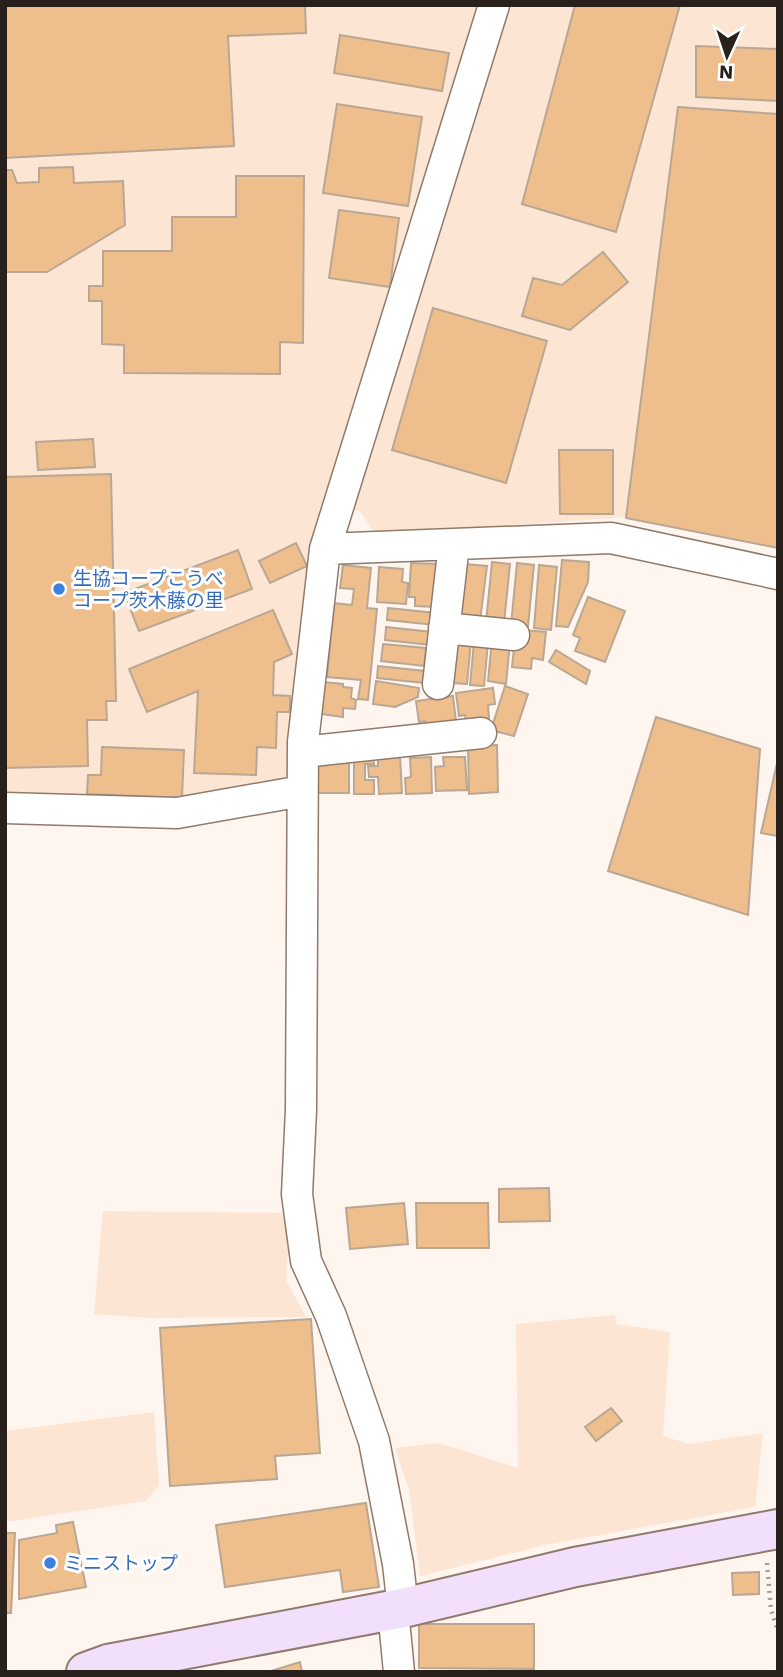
<svg xmlns="http://www.w3.org/2000/svg" width="783" height="1677" font-family="'Work Sans','Noto Sans JP',sans-serif">
  <style>
    .built { fill: #fde5d4 }
    .building { fill: #eebf8d; stroke: #b9a794; stroke-width: 2 }
    .lines { fill: none; stroke-linecap: round; stroke-linejoin: round }
    .street-casing { stroke: #8f7a6c; stroke-width: 33 }
    .secondary-casing { stroke: #8f7a6c; stroke-width: 42 }
    .path { stroke: #a49b95; stroke-width: 4.5; stroke-dasharray: 2 5; stroke-linecap: butt }
    .street { stroke: #fff; stroke-width: 30 }
    .secondary { stroke: #f2dffc; stroke-width: 38 }
    .shop-dot { fill: #3f7fe0; stroke: #fff; stroke-width: 2.5 }
    .labels { text-anchor: middle; stroke-width: 6; stroke-linejoin: round; paint-order: stroke }
    .shop-label { font-size: 19px; fill: #366cbe; stroke: #fff; text-anchor: start }
  </style>
  <rect width="100%" height="100%" fill="#fff5ef"/>
  <!-- built -->
  <path class="built" d="M5,5H778V548L627,517L376,535L360,511L320,508L288,777L182,804L5,797Z
    M103,1211L291,1213L286,1280L306,1317L151,1318L94,1314Z
    M615,1315L616,1324L670,1332L663,1436L689,1444L763,1433L755,1507L545,1545L420,1576L409,1490L395,1448L439,1443L518,1468L516,1324Z
    M154,1412L159,1485L146,1501L5,1522V1431Z"/>
  <!-- building -->
  <path class="building" d="M5,5H305L306,33L228,36L234,146L5,158Z
    M575,5H680L616,232L522,204Z
    M340,35L449,53L442,91L334,73Z
    M696,46L778,49V101L696,97Z
    M337,104L422,117L408,206L323,193Z
    M678,107L778,114V548L626,518Z
    M73,167L74,183L123,181L125,225L47,272H5V170H12L17,183L39,182V168Z
    M236,176H304L303,343L280,342V374L124,373V345L102,344V301H89V286H103V251H172V217H236Z
    M339,210L399,218L390,287L329,278Z
    M603,252L628,282L570,330L522,316L533,278L562,285Z
    M433,308L547,341L506,483L392,450Z
    M93,439L95,467L38,470L36,442Z
    M559,450H613V514H560Z
    M111,474L116,701H106L107,720H87L88,766L5,768V477Z
    M296,543L307,566L270,583L259,561Z
    M238,550L252,589L139,631L124,593Z
    M562,560L589,562L588,582L568,627L556,626Z
    M492,562L510,564L504,623L486,622Z
    M411,563L439,564L436,607L415,606V597H409Z
    M517,563L534,565L528,626L511,625Z
    M465,564L487,566L480,621L458,619Z
    M343,565L371,568L367,608L377,609L368,700L358,699L361,680L327,677L334,603L352,605L354,589L340,588Z
    M539,565L557,567L551,630L534,628Z
    M379,567L403,569L402,582L408,583L406,604L377,602Z
    M588,597L625,611L605,662L575,651L580,638L573,635Z
    M388,608L436,613L435,625L387,620Z
    M273,610L292,654L274,662L273,695L290,696V712H277L276,748L257,747L256,775L194,773L198,691L147,712L129,669Z
    M386,627L432,632L430,645L385,640Z
    M522,630L546,632L543,660L532,658L531,669L512,667L514,648L521,649Z
    M457,639L471,641L467,684L453,683Z
    M492,640L510,642L506,684L488,681Z
    M474,642L488,643L484,686L470,685Z
    M383,644L426,648L424,666L381,661Z
    M556,650L590,671L586,684L549,662Z
    M378,666L425,671L424,683L377,678Z
    M376,681L419,688L418,697L395,707L373,704Z
    M323,682L343,684V687L352,688L351,698L356,700L355,709L343,708V717L321,714Z
    M505,686L528,694L514,736L491,730Z
    M493,688L495,704L488,705L489,718L466,721L465,715L459,716L456,693Z
    M453,696L456,721H449L450,726L426,729L425,721L419,722L416,701Z
    M656,717L760,749L748,915L608,871Z
    M497,745L498,792L469,794L468,746Z
    M102,747L184,750L182,798L87,794L88,775H101Z
    M354,756H373L374,764H365V780H374V794H354Z
    M400,756L402,793L379,794L378,777H369L368,766H378V758Z
    M431,757L432,793L406,794L405,778L411,777L410,758Z
    M443,757H465L467,790L436,791L435,767L444,766Z
    M778,759V836L761,833Z
    M316,760H349V793H316Z
    M549,1188L550,1221L499,1222V1189Z
    M404,1203L408,1244L350,1249L346,1208Z
    M416,1203H488L489,1248H417Z
    M311,1319L320,1453L275,1456L277,1479L170,1486L160,1328Z
    M611,1408L622,1421L596,1441L585,1427Z
    M366,1503L379,1587L343,1592L340,1570L225,1587L216,1525Z
    M73,1522L86,1587L19,1599V1540L57,1533L56,1525Z
    M5,1533H15L11,1613H5Z
    M759,1572V1594L733,1595L732,1573Z
    M419,1624H534V1669L419,1668Z
    M300,1662L302,1672H271V1671Z"/>
  <g class="lines">
    <!-- street casing -->
    <g class="street-casing">
      <path id="street" d="M325,549L611,538L778,574
        M444,628L514,635
        M438,684L454,544
        M303,752L481,733
        M5,808L177,813L302,791
        M403,1608L398,1564L374,1441L331,1316L306,1261L297,1194L301,1110L303,742L325,549L494,5
        M393,1610L399,1672"/>
    </g>
    <!-- secondary casing -->
    <g class="secondary-casing">
      <path id="secondary" d="M86,1672L108,1664L403,1608L575,1567L778,1529"/>
    </g>
    <!-- path -->
    <path class="path" d="M767,1563L771,1610L778,1631"/>
    <!-- street -->
    <use href="#street" class="street"/>
    <!-- secondary -->
    <use href="#secondary" class="secondary"/>
  </g>
  <!-- markers -->
  <g class="shop-dot">
    <circle cx="59" cy="589" r="7"/>
    <circle cx="50" cy="1563" r="7"/>
  </g>
  <g class="labels">
    <!-- shop labels -->
    <g class="shop-label">
      <text x="73" y="585">生協コープこうべ<tspan x="73" dy="22">コープ茨木藤の里</tspan></text>
      <text x="64" y="1570">ミニストップ</text>
    </g>
  </g>
  <!-- border -->
  <rect width="783" height="1677" fill="none" stroke="#29201b" stroke-width="14"/>
  <!-- north arrow -->
  <g transform="translate(727 56) rotate(183)" stroke="#ffffff" stroke-width="5" paint-order="stroke">
  <path d="M0-5L12 26L0 18L-12 26Z" fill="#29201b"/>
  <text y="-10" font-size="19" font-weight="bold" text-anchor="middle" fill="#29201b">N</text>
  </g>
</svg>
